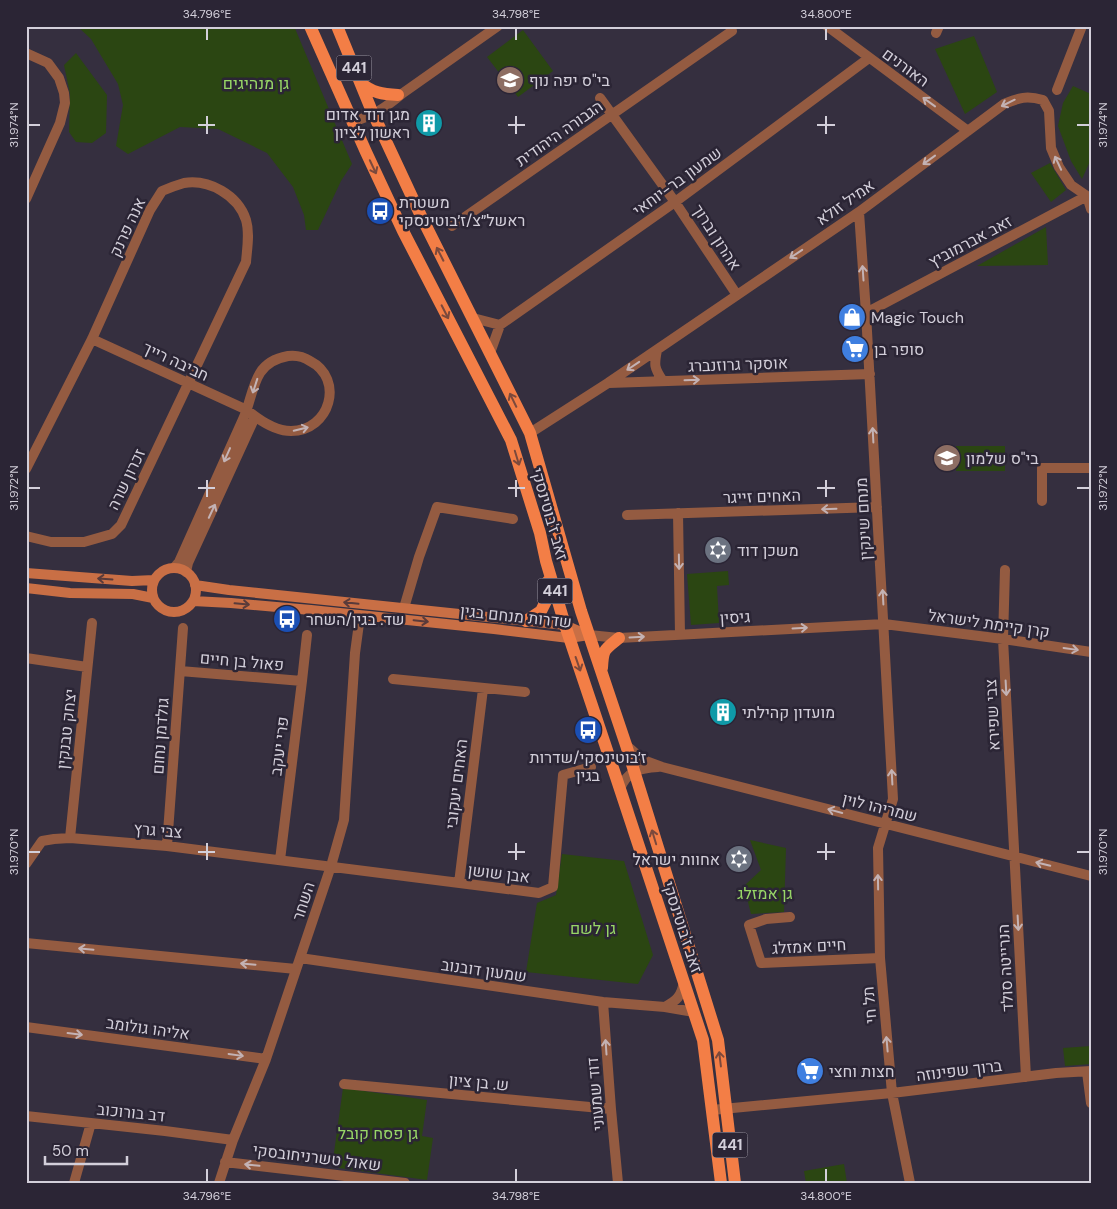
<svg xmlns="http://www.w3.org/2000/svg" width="1117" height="1209" font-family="'DM Sans',Heebo,sans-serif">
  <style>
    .green { fill: #2b4612 }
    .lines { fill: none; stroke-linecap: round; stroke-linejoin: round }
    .street { stroke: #945b41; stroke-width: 10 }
    .secondary { stroke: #c96f45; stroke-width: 10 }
    .primary { stroke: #f37e46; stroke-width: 12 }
    .oneway { stroke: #c3b2b4 }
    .oneway2 { stroke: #7b493c }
    .oneway3 { stroke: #5a3b3a }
    .ticks { fill: none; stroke: #d3cfda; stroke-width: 2 }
    .labels { text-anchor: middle; stroke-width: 5; stroke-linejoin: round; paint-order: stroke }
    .shield { fill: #2b2535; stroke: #a19ca8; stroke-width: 1 }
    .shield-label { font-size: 15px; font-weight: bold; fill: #d3cfda }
    .street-label { font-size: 16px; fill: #d3cfda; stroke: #2b2535 }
    .poi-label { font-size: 16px; fill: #d3cfda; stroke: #2b2535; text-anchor: start }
    .park-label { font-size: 16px; fill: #98d767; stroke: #2b2535 }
    .neatline { fill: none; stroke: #d3cfda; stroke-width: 2 }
    .ticks-label { font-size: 12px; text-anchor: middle; fill: #d3cfda }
  </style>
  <rect width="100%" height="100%" fill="#352f3f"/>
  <!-- green -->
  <path class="green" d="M77,26H294L352,164L341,181L318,230H306L304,215L293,187L267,153L218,129L180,127L128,154L116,146L123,105L118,84L91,39Z
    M523,30L553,71L518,97L487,57Z
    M974,36L997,92L965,114L935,49Z
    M76,53L107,95L106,133L92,143L76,142L69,132L70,94L64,65Z
    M1073,86L1091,94V159L1082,179L1071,161L1058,126L1063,103Z
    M1050,163L1066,190L1051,202L1031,173Z
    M1046,227L1048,265L977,266Z
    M956,446H1005V471H956Z
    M728,571L729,585L717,586L719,623L691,625L687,574Z
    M750,840L786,848L784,912L751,914L744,886L761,870Z
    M562,854L624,861L653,955L638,984L526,972L537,903L556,895Z
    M1091,1046V1064L1065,1066L1063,1048Z
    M343,1088L427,1100L422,1136L433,1138L427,1180L332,1167Z
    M844,1164L847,1183H806L804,1171Z"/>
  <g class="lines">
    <!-- street -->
    <path class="street" d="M827,26L968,131
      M936,33L939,26
      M26,53L48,63L59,78L64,93L65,103L60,123L26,199
      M1057,90L1082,26
      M600,98L675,202L737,295
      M352,122C375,115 385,108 403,93L498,26
      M859,212L866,313L893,799L878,848L880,958L892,1093L910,1183
      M452,226L732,31
      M866,313L1087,196L1091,209
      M473,318L500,325
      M92,339L247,410C259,420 275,431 291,431C330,431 345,379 310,361C304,357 296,355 288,356C277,358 266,363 260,373C252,386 250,403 244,417L179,562L174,568
      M657,350C654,365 654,368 663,381
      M490,353L500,325L675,202L869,58
      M609,383L870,374
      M530,433L608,383L859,212L1004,104C1019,98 1026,95 1043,100L1049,111L1051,148L1059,167L1071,185L1087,196L1091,197
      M26,469L92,339L150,210L162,191C169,188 177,185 184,183C209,179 238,195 246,220C250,233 247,249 246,262L121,525L112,534L84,542H51L26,536
      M1042,501V468H1091
      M678,513L680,635
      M627,515L877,507
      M1005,570L1003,639L1026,1077
      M186,572L188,563L255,417
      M404,608L419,557L437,507L513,519
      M589,635L619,638L884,624L1003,639L1091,652
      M26,658L87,667
      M180,671L302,681
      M393,679L525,692
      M626,745L643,760L662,767L1091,876
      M620,789C627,771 640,768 658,767
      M70,838L92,623
      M167,846L183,628
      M280,860L302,681L307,635
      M26,864L42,841L54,839L70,838L167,846L539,893L553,887L563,775L591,767
      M459,883L483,689
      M790,917L766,919L749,925L761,963L880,958
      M26,943L296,969
      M300,958L603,1002L665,1007L694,1012
      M603,1002L611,1109L618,1183
      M665,1007C677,1000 681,997 684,982
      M26,1027L266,1059
      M1087,1072L1091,1103
      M344,1084L611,1109
      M712,1110L892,1093L1056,1073L1091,1071
      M26,1116L165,1131L233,1140
      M225,1162L405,1183
      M74,1183L91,1123
      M219,1183L233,1140L266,1059L331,866L344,820L355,653L360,616"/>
    <!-- secondary -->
    <path class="secondary" d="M152 590a22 22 0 1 1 44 0a22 22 0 1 1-44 0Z
      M26,573L132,581L154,580
      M195,585L229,590L565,625L588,635
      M26,588L70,593L133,594L153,598
      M193,601L231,603L311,610L494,629L569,638L589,635"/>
    <!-- primary -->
    <path class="primary" d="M310,26L366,152L403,231L511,440L540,533L546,561L565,625L615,774L703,1040L721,1183
      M337,26L371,109L420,214L530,433L581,611L626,745L718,1040L735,1183
      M361,83C372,93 383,94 398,95
      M526,621L541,611L548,597V581
      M602,668C603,649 604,650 619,638"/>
  </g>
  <!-- one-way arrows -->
  <defs><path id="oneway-shaft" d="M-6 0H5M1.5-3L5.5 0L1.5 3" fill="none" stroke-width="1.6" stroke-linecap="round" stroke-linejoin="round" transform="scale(1.25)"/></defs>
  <g class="oneway">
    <use href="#oneway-shaft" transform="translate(929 102) rotate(-144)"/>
    <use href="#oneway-shaft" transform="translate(1008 103) rotate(154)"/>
    <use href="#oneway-shaft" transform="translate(929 160) rotate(144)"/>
    <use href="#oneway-shaft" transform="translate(1058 163) rotate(-115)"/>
    <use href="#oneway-shaft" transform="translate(796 254) rotate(146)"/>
    <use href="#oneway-shaft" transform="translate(863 273) rotate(-94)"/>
    <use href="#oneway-shaft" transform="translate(633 366) rotate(146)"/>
    <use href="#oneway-shaft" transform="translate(692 380) rotate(-2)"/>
    <use href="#oneway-shaft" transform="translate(255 386) rotate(108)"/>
    <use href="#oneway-shaft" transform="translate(301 429) rotate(-14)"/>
    <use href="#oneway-shaft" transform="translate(873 435) rotate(-93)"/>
    <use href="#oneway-shaft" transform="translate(227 455) rotate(114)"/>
    <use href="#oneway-shaft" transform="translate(829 509) rotate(178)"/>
    <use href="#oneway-shaft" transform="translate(212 511) rotate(-65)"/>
    <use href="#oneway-shaft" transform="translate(679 562) rotate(89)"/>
    <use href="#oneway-shaft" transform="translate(883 597) rotate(-93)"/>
    <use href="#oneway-shaft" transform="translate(800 628) rotate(-3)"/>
    <use href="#oneway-shaft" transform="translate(637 637) rotate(-3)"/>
    <use href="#oneway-shaft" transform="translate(1071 649) rotate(8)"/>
    <use href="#oneway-shaft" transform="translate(1006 688) rotate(87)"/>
    <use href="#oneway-shaft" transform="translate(892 777) rotate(-93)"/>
    <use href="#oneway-shaft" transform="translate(835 811) rotate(-165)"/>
    <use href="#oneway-shaft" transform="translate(1043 864) rotate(-166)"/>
    <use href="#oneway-shaft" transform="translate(878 882) rotate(-91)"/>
    <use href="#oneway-shaft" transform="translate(1018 923) rotate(87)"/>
    <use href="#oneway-shaft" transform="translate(86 949) rotate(-175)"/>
    <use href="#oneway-shaft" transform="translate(248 964) rotate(-175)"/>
    <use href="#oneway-shaft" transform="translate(75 1034) rotate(7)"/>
    <use href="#oneway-shaft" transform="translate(887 1044) rotate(-95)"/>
    <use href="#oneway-shaft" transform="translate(606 1047) rotate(-94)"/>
    <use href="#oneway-shaft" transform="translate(236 1055) rotate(8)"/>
    <use href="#oneway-shaft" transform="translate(252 1165) rotate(-174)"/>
  </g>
  <g class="oneway2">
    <use href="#oneway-shaft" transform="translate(373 167) rotate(65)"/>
    <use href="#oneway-shaft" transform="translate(440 254) rotate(-117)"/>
    <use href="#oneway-shaft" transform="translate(445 312) rotate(63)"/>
    <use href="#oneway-shaft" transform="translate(513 400) rotate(-116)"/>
    <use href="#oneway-shaft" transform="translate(517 458) rotate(73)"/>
    <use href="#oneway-shaft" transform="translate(578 664) rotate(71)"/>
    <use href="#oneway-shaft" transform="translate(654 837) rotate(-107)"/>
    <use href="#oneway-shaft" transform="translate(720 1059) rotate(-97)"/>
  </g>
  <g class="oneway3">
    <use href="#oneway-shaft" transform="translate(105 579) rotate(-176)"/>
    <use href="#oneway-shaft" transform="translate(351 603) rotate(-174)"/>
    <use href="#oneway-shaft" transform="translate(242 604) rotate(5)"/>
    <use href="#oneway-shaft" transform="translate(421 621) rotate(6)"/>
  </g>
  <!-- ticks -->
  <path class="ticks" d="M207,28V40M516,28V40M826,28V40M207,116V134M516,116V134M826,116V134M28,125H40M198,125H215M508,125H525M817,125H835M1077,125H1090M207,480V497M516,480V497M826,480V497M28,488H40M198,488H215M508,488H525M817,488H835M1077,488H1090M207,843V860M516,843V860M826,843V860M28,852H40M198,852H215M508,852H525M817,852H835M1077,852H1090M207,1169V1182M516,1169V1182M826,1169V1182"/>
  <!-- icons -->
  <defs>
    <g id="school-disc" transform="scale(1.4375)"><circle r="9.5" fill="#8d6e63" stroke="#2b2535"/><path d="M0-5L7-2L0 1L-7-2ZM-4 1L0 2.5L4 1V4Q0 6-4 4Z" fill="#fff"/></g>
    <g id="building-disc" transform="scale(1.4375)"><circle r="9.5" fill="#0f9aa8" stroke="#2b2535"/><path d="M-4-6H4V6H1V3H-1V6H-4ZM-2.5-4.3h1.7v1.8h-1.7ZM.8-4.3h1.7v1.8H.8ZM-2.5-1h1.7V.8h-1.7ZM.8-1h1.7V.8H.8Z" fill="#fff"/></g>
    <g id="bus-disc" transform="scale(1.4375)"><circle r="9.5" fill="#1a4fb4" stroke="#2b2535"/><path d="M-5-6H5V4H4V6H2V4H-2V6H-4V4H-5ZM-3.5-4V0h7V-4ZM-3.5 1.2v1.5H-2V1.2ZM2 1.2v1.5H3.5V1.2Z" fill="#fff"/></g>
    <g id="shop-disc" transform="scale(1.4375)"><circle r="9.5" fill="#3f7fe0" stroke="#2b2535"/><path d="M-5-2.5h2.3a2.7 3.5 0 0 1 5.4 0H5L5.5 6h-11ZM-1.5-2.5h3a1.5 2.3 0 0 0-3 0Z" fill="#fff"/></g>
    <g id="supermarket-disc" transform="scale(1.4375)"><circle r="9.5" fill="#3f7fe0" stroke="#2b2535"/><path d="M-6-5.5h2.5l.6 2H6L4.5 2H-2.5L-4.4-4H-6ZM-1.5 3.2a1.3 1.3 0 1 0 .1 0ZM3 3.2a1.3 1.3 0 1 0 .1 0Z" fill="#fff"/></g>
    <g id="synagogue-disc" transform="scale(1.4375)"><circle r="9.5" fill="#6b7280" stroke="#2b2535"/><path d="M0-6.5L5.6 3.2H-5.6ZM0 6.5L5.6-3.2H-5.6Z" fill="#fff"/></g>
  </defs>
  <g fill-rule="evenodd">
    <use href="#school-disc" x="510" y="80"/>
    <use href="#building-disc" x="429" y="123"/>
    <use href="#bus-disc" x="380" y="211"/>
    <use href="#shop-disc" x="852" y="317"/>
    <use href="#supermarket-disc" x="855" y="349"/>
    <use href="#school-disc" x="947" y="458"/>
    <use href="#synagogue-disc" x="718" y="550"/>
    <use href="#bus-disc" x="287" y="619"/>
    <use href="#building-disc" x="723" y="712"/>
    <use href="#bus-disc" x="588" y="730"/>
    <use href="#synagogue-disc" x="739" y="859"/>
    <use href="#supermarket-disc" x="810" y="1071"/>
  </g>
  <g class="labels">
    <!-- shield labels -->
    <g class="shield">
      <rect x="336.5" y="55.5" width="35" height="25" rx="4"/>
      <rect x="537.5" y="578.5" width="35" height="25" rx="4"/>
      <rect x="712.5" y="1132.5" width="35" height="25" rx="4"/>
    </g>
    <g class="shield-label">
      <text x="354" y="73">441</text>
      <text x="555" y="596">441</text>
      <text x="730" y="1150">441</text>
    </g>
    <!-- street labels -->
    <g class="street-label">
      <text transform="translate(906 67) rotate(36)" y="6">האורנים</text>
      <text transform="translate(559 133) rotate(-35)" y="6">הגבורה היהודית</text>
      <text transform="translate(677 181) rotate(-36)" y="6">שמעון בר-יוחאי</text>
      <text transform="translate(845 202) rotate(-35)" y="6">אמיל זולא</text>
      <text transform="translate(127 227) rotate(-65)" y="6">אנה פרנק</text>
      <text transform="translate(717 237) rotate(57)" y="6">אהרון וברוך</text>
      <text transform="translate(970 241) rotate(-28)" y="6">זאב אברמוביץ</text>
      <text transform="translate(176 361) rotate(25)" y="6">חביבה רייך</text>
      <text transform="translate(738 364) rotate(-2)" y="6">אוסקר גרוזנברג</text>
      <text transform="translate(126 479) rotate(-64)" y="6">זכרון שרה</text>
      <text transform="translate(762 496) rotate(-2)" y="6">האחים זייגר</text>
      <text transform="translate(550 514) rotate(74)" y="6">זאב ז'בוטינסקי</text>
      <text transform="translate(863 519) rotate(-93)" y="6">מנחם שינקין</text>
      <text transform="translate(516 616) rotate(6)" y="6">שדרות מנחם בגין</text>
      <text transform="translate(735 617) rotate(-3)" y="6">גיסין</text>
      <text transform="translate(989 623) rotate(8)" y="6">קרן קיימת לישראל</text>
      <text transform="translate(242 661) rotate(5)" y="6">פאול בן חיים</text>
      <text transform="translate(992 715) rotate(-93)" y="6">צבי שפירא</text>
      <text transform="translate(66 729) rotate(-84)" y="6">יצחק טבנקין</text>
      <text transform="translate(160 736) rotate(-86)" y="6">גולדמן נחום</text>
      <text transform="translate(279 746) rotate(-83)" y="6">פרי יעקב</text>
      <text transform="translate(456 784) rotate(-83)" y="6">האחים יעקובי</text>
      <text transform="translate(880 807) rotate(14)" y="6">שמריהו לוין</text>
      <text transform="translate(158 830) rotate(5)" y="6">צבי גרץ</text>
      <text transform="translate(499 873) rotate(7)" y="6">אבן שושן</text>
      <text transform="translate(303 901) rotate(-72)" y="6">השחר</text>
      <text transform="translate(683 927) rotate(72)" y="6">זאב ז'בוטינסקי</text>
      <text transform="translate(809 946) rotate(-3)" y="6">חיים אמזלג</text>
      <text transform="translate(1005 968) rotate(-93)" y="6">הנרייטה סולד</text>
      <text transform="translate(484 970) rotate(8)" y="6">שמעון דובנוב</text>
      <text transform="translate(869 1005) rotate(-95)" y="6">תל חי</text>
      <text transform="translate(148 1028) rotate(8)" y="6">אליהו גולומב</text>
      <text transform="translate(959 1070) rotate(-7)" y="6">ברוך שפינוזה</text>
      <text transform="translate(479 1082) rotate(5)" y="6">ש. בן ציון</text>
      <text transform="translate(595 1094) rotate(-95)" y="6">דוד שמעוני</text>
      <text transform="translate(131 1112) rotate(6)" y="6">דב בורוכוב</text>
      <text transform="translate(317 1157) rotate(7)" y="6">שאול טשרניחובסקי</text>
    </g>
    <!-- poi labels -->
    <g class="poi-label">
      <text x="529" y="86">בי"ס יפה נוף</text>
      <text x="410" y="120" text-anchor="end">מגן דוד אדום<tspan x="410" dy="18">ראשון לציון</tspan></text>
      <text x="399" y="208">משטרת<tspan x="399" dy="18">ראשל״צ/ז׳בוטינסקי</tspan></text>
      <text x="871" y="323">Magic Touch</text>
      <text x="874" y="355">סופר בן</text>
      <text x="966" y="464">בי"ס שלמון</text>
      <text x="737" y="556">משכן דוד</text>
      <text x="306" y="625">שד. בגין/השחר</text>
      <text x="742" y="718">מועדון קהילתי</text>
      <text x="588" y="763" text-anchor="middle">ז׳בוטינסקי/שדרות<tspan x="588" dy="18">בגין</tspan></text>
      <text x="720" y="865" text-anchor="end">אחוות ישראל</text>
      <text x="829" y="1077">חצות וחצי</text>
    </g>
    <!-- park labels -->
    <g class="park-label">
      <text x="256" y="89">גן מנהיגים</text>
      <text x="765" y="899">גן אמזלג</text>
      <text x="593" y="934">גן לשם</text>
      <text x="378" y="1139">גן פסח קובל</text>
    </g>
  </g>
  <!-- border -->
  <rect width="1117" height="1209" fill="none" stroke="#2b2535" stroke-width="55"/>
  <!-- scale -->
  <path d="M45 1156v8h82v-8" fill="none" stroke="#d3cfda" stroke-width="2.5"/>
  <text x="52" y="1156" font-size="15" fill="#d3cfda" stroke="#2b2535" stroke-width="4" paint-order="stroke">50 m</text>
  <rect x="28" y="28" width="1062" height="1154" class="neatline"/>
  <g class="ticks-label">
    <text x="207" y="18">34.796°E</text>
    <text x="516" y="18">34.798°E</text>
    <text x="826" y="18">34.800°E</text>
    <text transform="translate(14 125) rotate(-90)" y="4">31.974°N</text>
    <text transform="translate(1103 125) rotate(-90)" y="4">31.974°N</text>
    <text transform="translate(14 488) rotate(-90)" y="4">31.972°N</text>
    <text transform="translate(1103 488) rotate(-90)" y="4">31.972°N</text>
    <text transform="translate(14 852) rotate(-90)" y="4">31.970°N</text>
    <text transform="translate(1103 852) rotate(-90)" y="4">31.970°N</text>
    <text x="207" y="1200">34.796°E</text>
    <text x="516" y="1200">34.798°E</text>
    <text x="826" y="1200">34.800°E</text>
  </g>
</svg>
